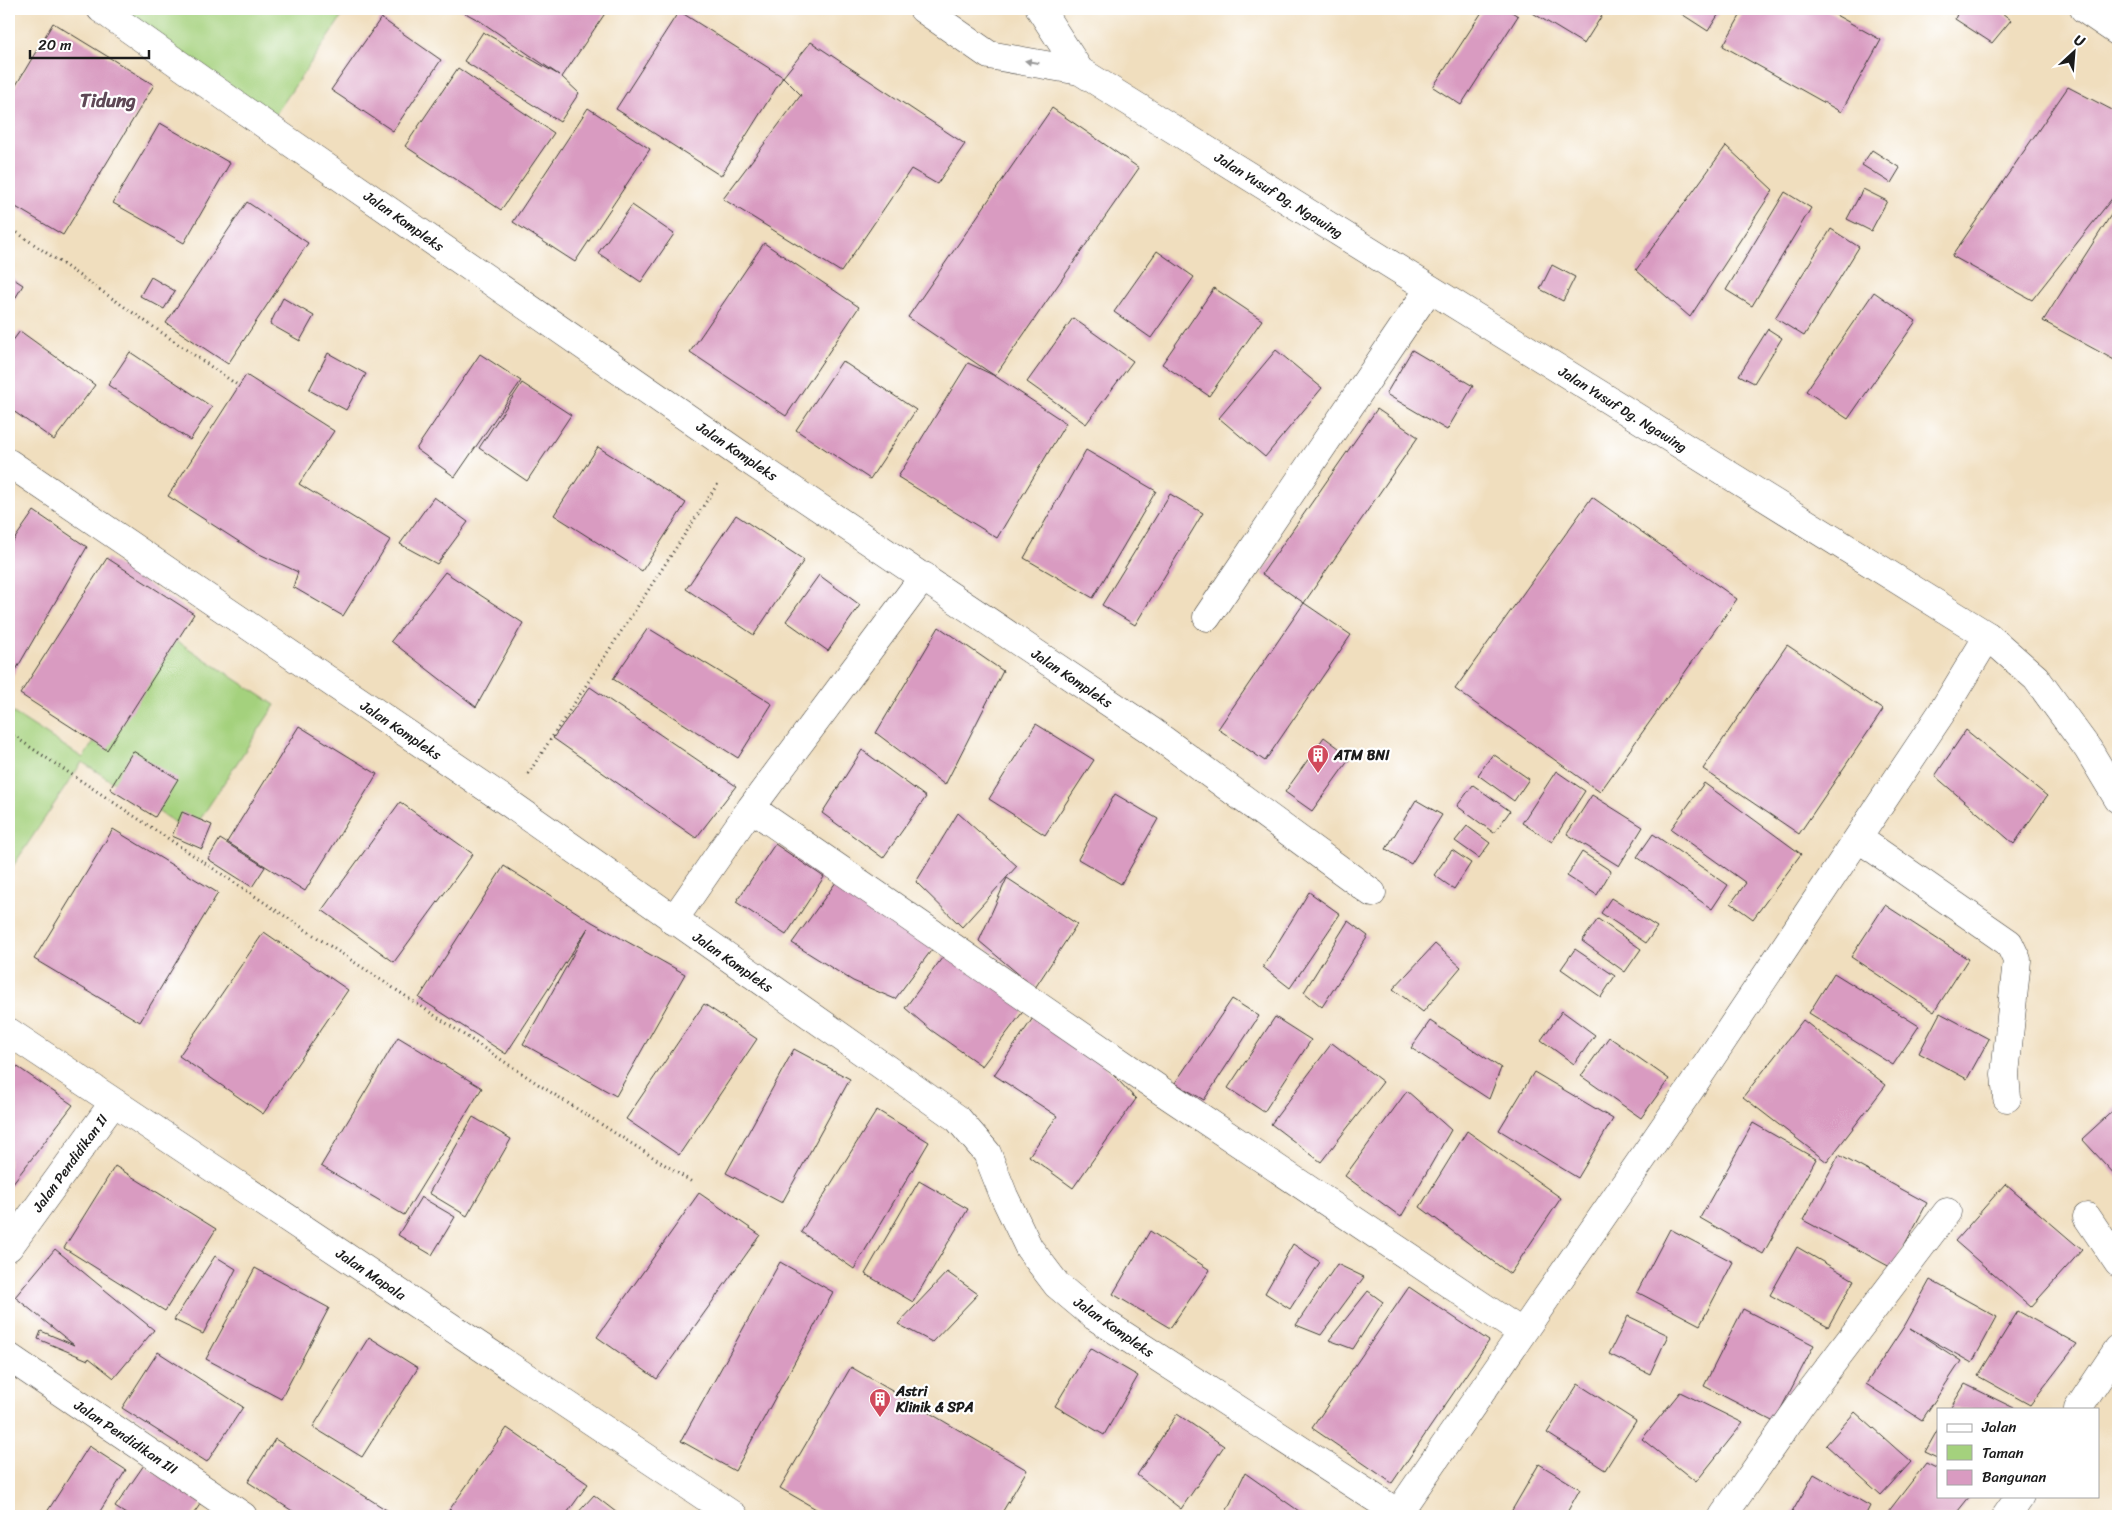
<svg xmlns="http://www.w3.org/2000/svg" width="2127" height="1525" font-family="Sriracha,sans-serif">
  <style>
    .green { fill: #a4d17d; stroke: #60764c }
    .building { fill: #d99bc1 }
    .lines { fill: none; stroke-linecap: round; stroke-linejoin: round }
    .minor-casing { stroke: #3c3934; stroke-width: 29 }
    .tertiary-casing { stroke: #3c3934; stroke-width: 29 }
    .path { stroke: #3c3934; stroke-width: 3; stroke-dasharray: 1 4; stroke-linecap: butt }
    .minor { stroke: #fff; stroke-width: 28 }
    .tertiary { stroke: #fff; stroke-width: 28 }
    .oneway { fill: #999 }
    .labels { text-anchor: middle; stroke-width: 4.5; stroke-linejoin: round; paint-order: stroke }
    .street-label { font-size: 14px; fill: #1c1c1c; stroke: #fff }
    .poi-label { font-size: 14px; font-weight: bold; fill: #1c1c1c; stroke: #fff; text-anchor: start }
    .district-label { font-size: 19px; font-weight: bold; fill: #5e4856; stroke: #fff }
  </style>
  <rect width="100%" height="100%" fill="#fff"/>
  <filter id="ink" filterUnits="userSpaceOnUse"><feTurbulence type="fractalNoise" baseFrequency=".02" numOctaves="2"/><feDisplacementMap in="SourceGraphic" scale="10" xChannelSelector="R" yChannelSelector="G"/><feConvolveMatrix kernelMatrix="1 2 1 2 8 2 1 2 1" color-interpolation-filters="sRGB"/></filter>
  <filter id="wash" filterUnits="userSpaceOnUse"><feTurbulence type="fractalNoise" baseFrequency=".0096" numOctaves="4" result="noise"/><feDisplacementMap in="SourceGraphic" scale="20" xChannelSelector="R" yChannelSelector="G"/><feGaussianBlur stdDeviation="1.12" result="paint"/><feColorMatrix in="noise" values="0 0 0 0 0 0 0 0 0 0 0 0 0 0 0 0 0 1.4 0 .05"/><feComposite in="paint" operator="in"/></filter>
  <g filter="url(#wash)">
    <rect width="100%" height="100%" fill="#f0debe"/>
    <!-- green -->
    <path class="green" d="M86,9H347L265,130Z
      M165,633L275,705L191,833L82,762L9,872V710L83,758Z"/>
    <g id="blocks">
      <!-- building -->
      <path class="building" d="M458,9H608L562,77L579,93L560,122L464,61L483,32L559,75L480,21Z
        M1484,9H1507L1518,16L1461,105L1433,87Z
        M1526,9H1606L1584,44Z
        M1674,9H1722L1708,31Z
        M1744,9H1825L1881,40L1841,112L1723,46Z
        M1959,9H1997L2011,20L1992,43L1955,19Z
        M679,11L783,77L721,176L616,109Z
        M381,18L441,60L393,131L331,90Z
        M53,23L154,85L63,235L9,203V97Z
        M811,42L965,144L937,184L911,169L841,272L723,199L801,95L783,77Z
        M458,68L554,133L501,210L405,146Z
        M2068,87L2118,113V191L2032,300L1952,256Z
        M588,108L650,149L575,262L513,222Z
        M1052,108L1139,168L995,376L1066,423L997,538L898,477L968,363L995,376L908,317Z
        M160,123L230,163L184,243L113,203Z
        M1726,146L1773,190L1690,317L1636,270Z
        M1872,150L1900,168L1891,183L1862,165Z
        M1863,189L1887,201L1871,231L1847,219Z
        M1785,192L1811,208L1752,306L1726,290Z
        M247,202L308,243L228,364L166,323Z
        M2118,204V362L2043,321Z
        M632,205L674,234L641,282L598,253Z
        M1831,229L1859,247L1804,336L1775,318Z
        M764,243L859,307L786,416L690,352Z
        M1157,251L1194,277L1151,338L1114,312Z
        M1552,265L1575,277L1563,301L1540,289Z
        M9,276L23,285L9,309Z
        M151,277L175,291L164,309L140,296Z
        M1214,288L1262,320L1209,396L1162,364Z
        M1874,292L1916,321L1848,419L1806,391Z
        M283,298L314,316L300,341L270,324Z
        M1073,318L1133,361L1086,424L1027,382Z
        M1768,329L1782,338L1754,383L1739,375Z
        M20,331L95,385L54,440L9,408V346Z
        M1276,350L1322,388L1265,457L1219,418Z
        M1412,350L1473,386L1447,430L1386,394Z
        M130,352L212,407L190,440L108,385Z
        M328,353L366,374L346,410L309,390Z
        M480,354L521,381L455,477L416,449Z
        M842,361L916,410L870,479L796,430Z
        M246,375L334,431L299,484L390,540L343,616L293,587L298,572L255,552L168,496Z
        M522,383L571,415L527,481L479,448Z
        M1377,409L1418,437L1304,603L1351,635L1265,761L1218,729L1304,603L1262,574Z
        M598,447L686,503L642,571L554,515Z
        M1086,450L1156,491L1093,598L1024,558Z
        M1170,494L1203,513L1135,625L1102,605Z
        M434,497L468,522L437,564L400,544Z
        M1592,497L1737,599L1600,792L1455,689Z
        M34,511L87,547L9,682V547Z
        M736,515L804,560L754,635L686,589Z
        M107,558L194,614L107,750L20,694Z
        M445,572L523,623L476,707L391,641Z
        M819,575L860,605L828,651L786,621Z
        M939,627L1003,671L945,785L876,733Z
        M648,628L772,704L738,758L613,679Z
        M1787,645L1883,710L1799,834L1703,769Z
        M590,687L736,786L696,838L553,738Z
        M1036,724L1094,760L1045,835L989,799Z
        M299,726L377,774L305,891L227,842Z
        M1966,730L2047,796L2014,844L1935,776Z
        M1324,737L1351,757L1312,811L1285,792Z
        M862,750L926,797L883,858L822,813Z
        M133,751L178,779L155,817L110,789Z
        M1493,754L1529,779L1514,801L1478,775Z
        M1556,771L1585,791L1552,842L1522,823Z
        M1704,783L1801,854L1753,919L1731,903L1746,883L1671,829Z
        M1473,785L1510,811L1494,833L1457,806Z
        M1115,794L1158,819L1121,884L1078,859Z
        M1592,795L1643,827L1619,866L1567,834Z
        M1416,800L1442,815L1411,864L1386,849Z
        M400,802L473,854L394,962L322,910Z
        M182,812L212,825L202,849L172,836Z
        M958,813L1017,866L962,927L916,882Z
        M1467,826L1490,843L1479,858L1455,841Z
        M113,829L218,893L140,1022L34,959Z
        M1653,834L1728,885L1712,909L1637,857Z
        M220,839L265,867L252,887L208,859Z
        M775,844L824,877L786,935L736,902Z
        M1452,850L1471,863L1454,889L1434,875Z
        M1582,852L1611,871L1597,895L1567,876Z
        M504,866L592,922L685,974L616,1096L523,1044L588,928L506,1054L419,998Z
        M839,878L936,944L895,999L853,981L792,943Z
        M1007,878L1077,924L1035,988L979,941Z
        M1309,892L1340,914L1290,988L1263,967Z
        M1611,898L1657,927L1646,943L1601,913Z
        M1885,905L1968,959L1934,1012L1851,957Z
        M1598,919L1641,949L1625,972L1582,941Z
        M1348,921L1368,936L1322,1007L1304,992Z
        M264,932L348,990L263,1114L179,1056Z
        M1435,944L1461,967L1423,1012L1393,989Z
        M1575,949L1615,976L1601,997L1561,969Z
        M945,954L1028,1005L982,1066L931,1030L905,1008Z
        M1834,973L1919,1026L1893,1065L1809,1013Z
        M1232,999L1259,1016L1204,1100L1175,1083Z
        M704,1004L757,1039L679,1155L626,1119Z
        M1562,1011L1595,1035L1574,1064L1541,1040Z
        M1940,1013L1989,1039L1967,1079L1919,1053Z
        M1035,1015L1099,1060L1136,1099L1073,1188L1029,1156L1057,1116L994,1075Z
        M1275,1017L1311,1040L1264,1112L1228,1088Z
        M1803,1020L1886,1085L1827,1162L1743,1097Z
        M1430,1021L1501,1068L1489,1099L1411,1048Z
        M398,1037L482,1088L404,1215L321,1166Z
        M1609,1037L1669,1079L1641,1118L1581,1076Z
        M1332,1043L1383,1082L1321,1162L1271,1124Z
        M794,1049L850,1079L782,1203L726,1173Z
        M9,1061L73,1105L9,1188Z
        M1534,1072L1613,1119L1578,1178L1499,1130Z
        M1407,1091L1451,1130L1401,1217L1345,1176Z
        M2118,1106V1178L2082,1139Z
        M877,1110L929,1142L854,1269L801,1232Z
        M473,1117L511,1139L467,1216L429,1193Z
        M1753,1123L1816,1159L1763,1254L1700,1218Z
        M1467,1131L1561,1198L1510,1274L1420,1207Z
        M1839,1155L1927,1203L1892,1268L1803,1220Z
        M115,1166L216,1229L165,1311L64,1248Z
        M919,1181L968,1209L913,1302L865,1274Z
        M2005,1184L2082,1250L2031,1307L1955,1241Z
        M699,1193L760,1235L657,1379L597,1337Z
        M421,1197L455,1217L432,1255L398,1235Z
        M1670,1229L1733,1262L1700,1325L1637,1292Z
        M1150,1231L1210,1270L1170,1328L1113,1294Z
        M1293,1244L1320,1262L1290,1309L1265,1293Z
        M1797,1247L1854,1280L1828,1327L1770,1295Z
        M55,1249L154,1330L114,1378L89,1358L88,1360L38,1339L41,1331L74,1345L15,1297Z
        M215,1256L236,1269L203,1334L174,1320Z
        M780,1262L833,1292L735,1471L681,1441Z
        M1337,1264L1364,1277L1321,1335L1296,1325Z
        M255,1268L329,1308L281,1399L206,1359Z
        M947,1272L978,1294L932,1342L898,1324Z
        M1930,1280L1997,1317L1972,1363L1910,1328L1961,1361L1922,1420L1866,1384L1905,1325Z
        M1409,1287L1489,1341L1392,1483L1312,1428Z
        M1368,1291L1383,1302L1353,1349L1329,1340Z
        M1743,1309L1814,1345L1774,1422L1704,1386Z
        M2018,1311L2077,1344L2030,1405L1978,1376Z
        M1628,1316L1668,1335L1650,1374L1609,1354Z
        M369,1337L418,1368L362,1457L313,1427Z
        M1090,1348L1138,1376L1104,1435L1055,1406Z
        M158,1352L243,1407L207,1462L122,1408Z
        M851,1367L1027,1470L1000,1516H828L780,1488Z
        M1578,1384L1636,1421L1605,1470L1547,1433Z
        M1965,1384L2016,1409H1950Z
        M1680,1392L1743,1423L1696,1482L1642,1439Z
        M1855,1412L1911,1462L1881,1495L1826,1445Z
        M1177,1414L1224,1446L1181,1509L1137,1475Z
        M507,1428L588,1484L565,1516H445Z
        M1938,1429V1458L1925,1452Z
        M275,1439L396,1516H300L248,1482Z
        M89,1446L126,1470L97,1516H53L47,1512Z
        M1926,1463L1938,1469V1496H1970L1954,1516H1885Z
        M1539,1464L1580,1489L1565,1516H1517L1511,1512Z
        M144,1465L201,1503L192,1516H129L115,1507Z
        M1245,1473L1306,1516H1224Z
        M1814,1474L1870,1506L1865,1516H1790Z
        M594,1495L621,1516H575Z"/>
    </g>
  </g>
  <g filter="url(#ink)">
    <use href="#blocks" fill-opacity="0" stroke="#3c3934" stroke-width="1"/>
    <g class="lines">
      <!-- minor casing -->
      <g class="minor-casing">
        <path id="minor" d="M101,9L241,108L738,453L1150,730L1372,893
          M2084,9L2118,32
          M9,463L509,803L958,1119L987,1153L1004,1196L1029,1248L1057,1285L1094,1316L1398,1513
          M1207,617L1429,289
          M751,808L1166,1094L1521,1332
          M1858,838L2009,943L2017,960L2005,1074L2007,1098
          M673,921L751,808L924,576
          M9,1032L734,1516
          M2087,1217L2118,1263
          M9,1247L114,1102
          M9,1357L243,1516
          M2078,1409L2118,1349
          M1396,1516L1691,1088L1942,712L1988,636
          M1723,1516L1802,1403L1947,1212
          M2006,1516L2020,1496"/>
      </g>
      <!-- tertiary casing -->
      <g class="tertiary-casing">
        <path id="tertiary" d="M923,9L989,55L1080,71L1988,636L2036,678L2088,749L2118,799
          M1040,9L1080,71"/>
      </g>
      <!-- path -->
      <path class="path" d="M9,227L236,384
        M9,733L541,1086L692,1182
        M528,774L719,482"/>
      <!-- minor -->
      <use href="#minor" class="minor"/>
      <!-- tertiary -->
      <use href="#tertiary" class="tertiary"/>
    </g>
    <!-- one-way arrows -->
    <defs><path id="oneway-solid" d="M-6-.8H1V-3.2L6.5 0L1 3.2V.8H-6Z" transform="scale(1.25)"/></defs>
    <use class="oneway" href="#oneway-solid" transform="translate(1032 62) rotate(-170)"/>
  </g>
  <!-- icons -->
  <defs>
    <g id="building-pin" transform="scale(1.125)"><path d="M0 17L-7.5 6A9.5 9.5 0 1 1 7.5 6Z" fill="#d1495b" stroke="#fff"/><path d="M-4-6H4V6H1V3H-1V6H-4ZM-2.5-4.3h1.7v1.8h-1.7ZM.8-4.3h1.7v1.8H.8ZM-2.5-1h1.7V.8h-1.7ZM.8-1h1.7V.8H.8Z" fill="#fff"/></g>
  </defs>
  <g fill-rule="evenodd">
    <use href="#building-pin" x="1318" y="755"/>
    <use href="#building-pin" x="880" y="1399"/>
  </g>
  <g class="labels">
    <!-- street labels -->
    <g class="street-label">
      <text transform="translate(1279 195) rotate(32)" y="5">Jalan Yusuf Dg. Ngawing</text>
      <text transform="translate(404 221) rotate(35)" y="5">Jalan Kompleks</text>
      <text transform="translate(1623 409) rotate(32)" y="5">Jalan Yusuf Dg. Ngawing</text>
      <text transform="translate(737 451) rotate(34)" y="5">Jalan Kompleks</text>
      <text transform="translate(1072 678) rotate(34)" y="5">Jalan Kompleks</text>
      <text transform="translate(401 730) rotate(34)" y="5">Jalan Kompleks</text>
      <text transform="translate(733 962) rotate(35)" y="5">Jalan Kompleks</text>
      <text transform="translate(70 1163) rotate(-54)" y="5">Jalan Pendidikan II</text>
      <text transform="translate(371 1274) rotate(34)" y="5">Jalan Mapala</text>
      <text transform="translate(1114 1327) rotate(35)" y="5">Jalan Kompleks</text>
      <text transform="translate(126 1437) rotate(34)" y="5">Jalan Pendidikan III</text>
    </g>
    <!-- poi labels -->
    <g class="poi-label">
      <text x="1334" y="760">ATM BNI</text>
      <text x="896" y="1396">Astri<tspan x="896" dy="16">Klinik &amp; SPA</tspan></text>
    </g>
    <!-- district labels -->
    <g class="district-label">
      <text x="108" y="107">Tidung</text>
    </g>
  </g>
  <!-- margin -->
  <rect width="2127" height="1525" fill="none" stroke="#fff" stroke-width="30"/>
  <!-- legend -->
  <rect x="1937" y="1408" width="162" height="90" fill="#ffffff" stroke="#a4a4a4"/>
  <rect x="1947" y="1424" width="25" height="8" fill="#ffffff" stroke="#a4a4a4"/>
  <text x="1982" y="1432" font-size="15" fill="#1c1c1c">Jalan</text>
  <rect x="1947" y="1445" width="25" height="15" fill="#a4d17d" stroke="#a4a4a4"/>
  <text x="1982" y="1458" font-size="15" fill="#1c1c1c">Taman</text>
  <rect x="1947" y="1470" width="25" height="15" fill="#d99bc1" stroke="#a4a4a4"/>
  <text x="1982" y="1482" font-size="15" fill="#1c1c1c">Bangunan</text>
  <!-- north arrow -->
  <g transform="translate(2074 52) rotate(26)" stroke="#ffffff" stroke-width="4" paint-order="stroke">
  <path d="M0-4L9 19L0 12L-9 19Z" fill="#1c1c1c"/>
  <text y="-8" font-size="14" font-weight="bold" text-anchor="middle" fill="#1c1c1c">U</text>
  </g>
  <!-- scale -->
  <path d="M30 50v8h119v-8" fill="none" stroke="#1c1c1c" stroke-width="2.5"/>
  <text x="38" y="50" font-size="15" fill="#1c1c1c" stroke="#ffffff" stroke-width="4" paint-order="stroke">20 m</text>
</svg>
